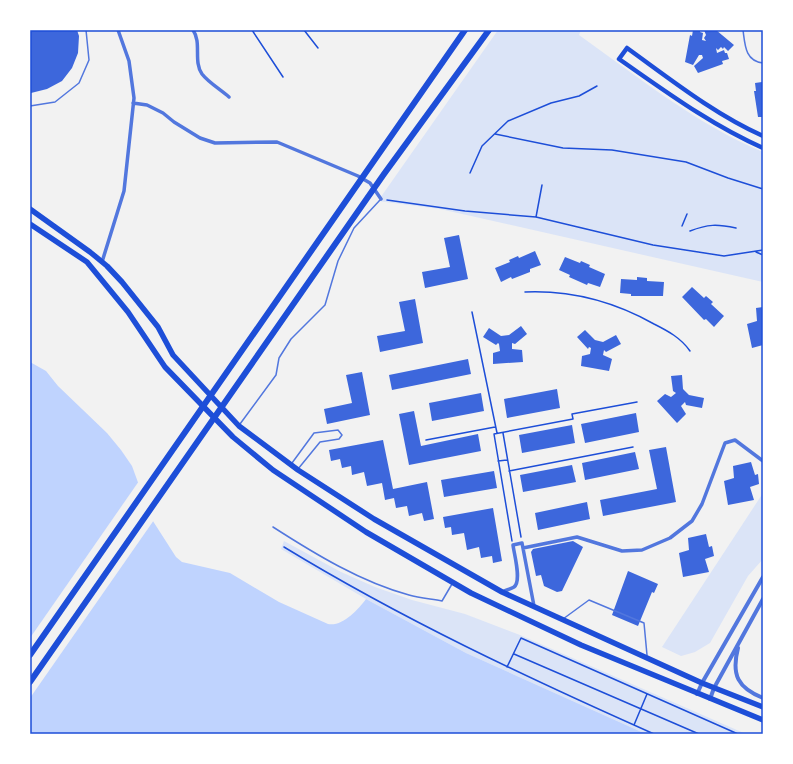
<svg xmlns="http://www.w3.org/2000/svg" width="793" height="764" font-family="'Sofia Sans Condensed',sans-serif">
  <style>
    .green { fill: #dbe4f7 }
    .water { fill: #bfd3fe }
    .pier { fill: #f2f2f2 }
    .building { fill: #3d67dc }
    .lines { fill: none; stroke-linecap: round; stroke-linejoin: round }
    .path { stroke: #1d4ed8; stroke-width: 1.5 }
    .service { stroke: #5277de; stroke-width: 1.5 }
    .minor { stroke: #5277de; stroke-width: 3.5 }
    .tertiary { stroke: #5277de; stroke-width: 4 }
    .secondary { stroke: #1d4ed8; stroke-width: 4.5 }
    .primary { stroke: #1d4ed8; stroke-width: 5.5 }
    .motorway { stroke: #1d4ed8; stroke-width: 6 }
    .neatline { fill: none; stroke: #1d4ed8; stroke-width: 1.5 }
  </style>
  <rect width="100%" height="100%" fill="#f2f2f2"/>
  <!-- green -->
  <path class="green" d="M498,30H581L579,35C638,77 696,124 763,152V282L440,209L378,201Z
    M763,493V559L748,576L710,643L695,652L681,656L662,647Z
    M284,541L341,572L375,587L412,600L465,614L520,635L746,734H646L466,653L366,599L281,549Z"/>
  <!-- water -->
  <path class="water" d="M30,362L46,371L58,386L107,433L121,450L132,466L151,518L176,557L182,562L230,573L279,602L328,624C342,627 358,610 366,599L466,653L646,734H30Z"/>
  <!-- pier -->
  <path class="pier" d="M139,481L154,520L30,698V638Z"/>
  <!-- building -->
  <path class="building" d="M30,30H77L79,36L78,53L72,68L62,81L47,89L31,93Z
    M693,30H700V32L703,33L702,40L706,41L704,38L706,35L704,30H716L734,45L728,51L724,47L723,49L721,47L718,50L716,48L717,53L724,50L725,53H727L729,59L722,61L723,64L698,73L694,66L703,58L702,55H699L693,65L685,62L690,35L692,36Z
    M762,82L763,117H758L754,91H756L755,83Z
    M459,235L468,279L425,288L422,272L450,267L444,238Z
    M535,251L541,265L530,269V272L512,279L511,277L501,282L495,268L510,262L509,260L518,256L519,258Z
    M565,257L580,263L581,261L590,265L589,267L605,274L600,287L588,283L587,285L569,277L570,275L559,270Z
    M637,277L647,278V281L664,282L663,296H631V294L620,293L621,279L637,280Z
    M692,287L704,298L706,296L713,302L711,304L724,316L714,327L706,319L704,320L682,297Z
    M415,299L423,343L380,352L377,336L405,331L399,302Z
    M763,307V345L752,348L747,324L757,321L756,308Z
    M521,326L527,334L515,344L512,343V349L522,350L523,362L493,364V353L500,351L499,344L498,343L496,345L483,337L489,328L501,336L509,335Z
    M585,330L595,340L603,342L616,335L621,344L606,352L604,350L603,355L612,359L609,371L581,366L582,356L590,354L591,348L589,347L588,349L577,337Z
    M468,359L471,374L392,390L389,375Z
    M362,372L370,415L327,424L324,409L352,403L346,375Z
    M682,375L683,389L689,395L704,398L702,408L686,405L685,402L681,406L686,414L677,423L657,401L665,394L671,397L676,393L673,391L671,376Z
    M557,389L560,408L507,418L504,399Z
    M481,393L484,411L432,421L429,403Z
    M414,411L421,446L478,434L481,451L409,465L399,414Z
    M636,413L639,432L585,443L581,424Z
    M572,425L575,443L522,453L519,435Z
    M383,440L393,489L427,482L434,519L424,521L422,513L409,516L407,506L396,508L394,498L385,500L382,483L367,486L364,472L352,475L351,466L342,468L340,459L331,461L329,450Z
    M666,447L676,502L603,516L600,500L657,489L649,450Z
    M635,452L639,469L585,480L582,463Z
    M751,462L755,475L758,474L759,484L750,487L754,500L728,505L724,481L734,478L733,466Z
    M572,465L576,482L523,492L520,475Z
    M494,471L497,488L444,497L441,480Z
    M587,502L590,519L538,530L535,513Z
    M493,508L502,561L493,563L492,556L481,558L479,547L467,550L464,533L452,535L451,527L445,528L443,517Z
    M706,534L709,547L712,546L714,556L705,559L709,572L683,577L679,553L689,550L688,538Z
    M573,541L583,547L562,591L557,592L544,586L541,575L536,576L531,552L533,549Z
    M628,571L658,584L654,593L652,592L638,626L612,615Z"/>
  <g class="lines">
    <!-- path -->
    <path class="path" d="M252,30L283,77
      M304,30L318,48
      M495,134L563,148L612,150L686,162L728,178L763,189
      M470,173L482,146L508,121L551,103L579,96L597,86
      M387,200L465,211L536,217L653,245L724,256L763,250
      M536,217L542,185
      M682,226L687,214
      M690,231C708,224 717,224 736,228
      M756,252L763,255
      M525,292C572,290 613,301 654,324C668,331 681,338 690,351
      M472,312L497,433
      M503,433L521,537
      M426,440L495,427
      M498,461L507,460
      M509,471L633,447
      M512,541L494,434L573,419L572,414L637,402
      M284,547C402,619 528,678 654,734
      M514,654L699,734
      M507,667L521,638L738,734
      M634,725L647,694"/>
    <!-- service -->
    <path class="service" d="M743,30C745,45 745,61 763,63
      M30,106L55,102L79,83L89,60L86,30
      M240,424L276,375L279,358L291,339L325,305L338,261L354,228L380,200
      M292,463L314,433L338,430L342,435L339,439L320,442L298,469
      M273,527C315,554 361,582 409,595C420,598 432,599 442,601L452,584
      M563,619L589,600L644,623L647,655"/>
    <!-- minor -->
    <path class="minor" d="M193,30C202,43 193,61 202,74C208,82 221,90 229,97
      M133,103L147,105L163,113L174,122L200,138L215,143L277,142L358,176L370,183L381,199
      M102,262L124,191L134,98L129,61L118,30
      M523,548L577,537L622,551L642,550L670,538L692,521L702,504L725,443L735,440L763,461
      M502,592C506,590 511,589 514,587C522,581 514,554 513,545L522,543L534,606"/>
    <!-- tertiary -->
    <path class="tertiary" d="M738,648C731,675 738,688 763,698
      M697,694L702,683L763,577
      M710,699L714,688L763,599"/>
    <!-- secondary -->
    <path class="secondary" d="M763,136C714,114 670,79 627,48L619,59C665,91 711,125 763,148"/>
    <!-- primary -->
    <path class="primary" d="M30,209L90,252L107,266L122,282L158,327L173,355L239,426L298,470L374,519L502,592L702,683L763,707
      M30,224L87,262L128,312L165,367L233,437L273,470L366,532L471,593L581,645L763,720"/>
    <!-- motorway -->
    <path class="motorway" d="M30,655L465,30
      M30,682L384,174L489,30"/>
  </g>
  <!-- border -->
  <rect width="793" height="764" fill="none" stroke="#ffffff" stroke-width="62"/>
  <rect x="31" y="31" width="731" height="702" class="neatline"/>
</svg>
